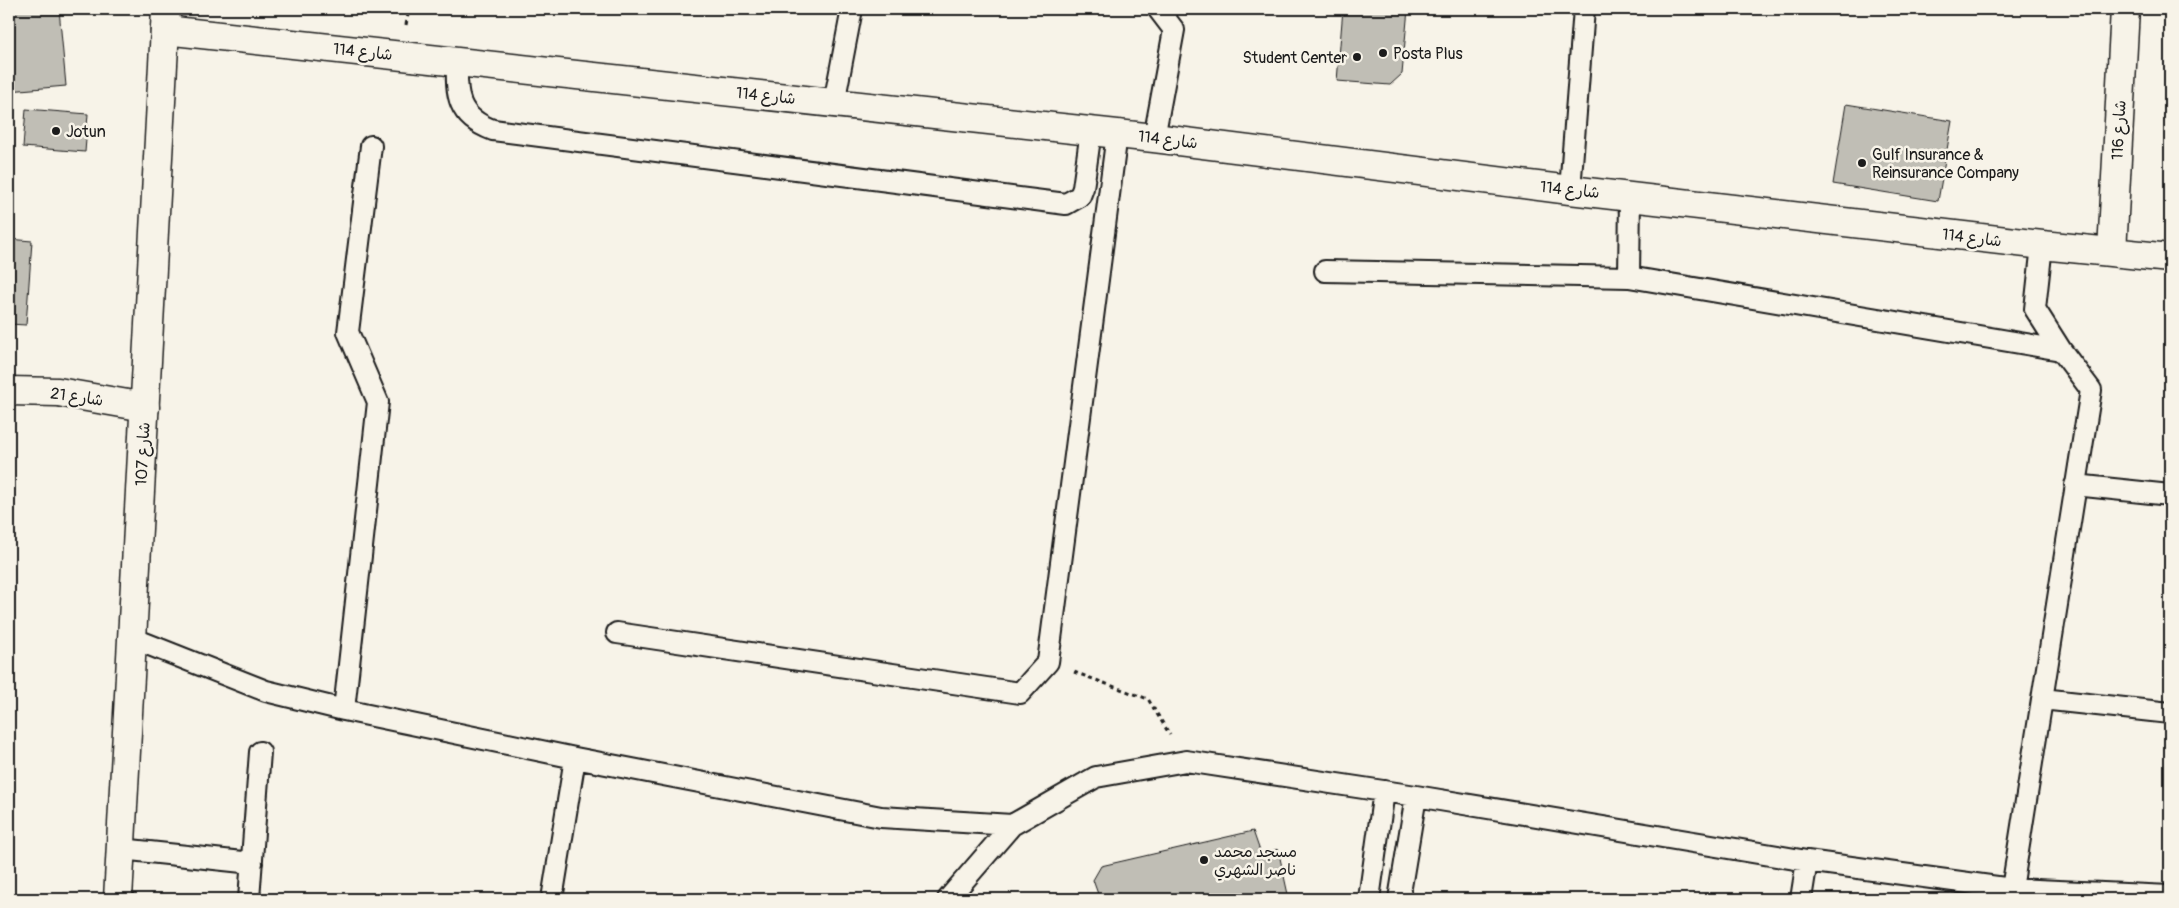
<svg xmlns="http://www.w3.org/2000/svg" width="2179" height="908" font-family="Pangolin,'Playpen Sans Arabic',sans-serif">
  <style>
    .building { fill: #c0beb5; stroke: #1c1c1c }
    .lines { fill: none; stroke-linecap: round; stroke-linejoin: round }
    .lane-casing { stroke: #1c1c1c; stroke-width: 24 }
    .street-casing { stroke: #1c1c1c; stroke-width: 31 }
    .secondary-casing { stroke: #1c1c1c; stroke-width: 31 }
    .path { stroke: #1c1c1c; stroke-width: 3; stroke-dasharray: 4 4; stroke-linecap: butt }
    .lane { stroke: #f7f3e8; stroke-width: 20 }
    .street { stroke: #f7f3e8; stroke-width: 28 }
    .secondary { stroke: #f7f3e8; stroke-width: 28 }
    .poi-dot { fill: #1c1c1c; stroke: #f7f3e8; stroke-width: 2 }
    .labels { text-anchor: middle; stroke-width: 5; stroke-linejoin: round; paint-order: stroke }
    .street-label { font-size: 16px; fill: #1c1c1c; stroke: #f7f3e8 }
    .poi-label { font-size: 16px; fill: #1c1c1c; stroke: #f7f3e8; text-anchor: start }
  </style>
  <rect width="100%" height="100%" fill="#f7f3e8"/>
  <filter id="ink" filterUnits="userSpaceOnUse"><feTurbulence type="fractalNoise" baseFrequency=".02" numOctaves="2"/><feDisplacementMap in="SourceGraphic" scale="10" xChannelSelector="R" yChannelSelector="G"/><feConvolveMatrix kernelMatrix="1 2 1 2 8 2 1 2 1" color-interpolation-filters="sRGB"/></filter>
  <g filter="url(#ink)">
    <!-- building -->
    <path class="building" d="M9,9H59L66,86L9,91Z
      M1343,9H1408L1402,74L1390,85L1337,81Z
      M1846,104L1952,121L1938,201L1833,184Z
      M26,109L88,114L85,152L23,147Z
      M9,239L32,241L26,325L9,324Z
      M1253,831L1261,854L1278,849L1289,899H1079L1098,894L1093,880L1101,866Z"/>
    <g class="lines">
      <!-- lane casing -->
      <g class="lane-casing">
        <path id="lane" d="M457,62C456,95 457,117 493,130L1066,204L1080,196L1083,188L1091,131
          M834,103L852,9
          M1154,138L1174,30L1158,9
          M1570,190L1584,9
          M1325,271L1629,277L2061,350
          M1629,277L1630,196
          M2075,485L2170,495
          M617,633L1020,693L1048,662L1117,134
          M132,638L266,691L344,710L575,758L881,817L1012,825
          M2042,699L2170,713
          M344,710L378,402L348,332L371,146
          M121,849L252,863
          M2012,889L2091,390L2061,350L2035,309L2042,245
          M249,899L260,752
          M552,899L575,758
          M948,899L1012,825L1096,777L1186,761L1416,796L1807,861L2012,889L2170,896
          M1369,899L1384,791
          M1399,899L1416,796
          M1801,899L1807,861"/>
      </g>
      <!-- street casing -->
      <g class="street-casing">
        <path id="street" d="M165,30L1154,138L1570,190L2042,245L2170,258
          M2112,252L2125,9
          M9,391L58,392L145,407"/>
      </g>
      <!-- secondary casing -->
      <g class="secondary-casing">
        <path id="secondary" d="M118,899L166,9"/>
      </g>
      <!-- path -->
      <path class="path" d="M406,25L409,9
        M1074,672L1148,699L1170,735"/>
      <!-- lane -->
      <use href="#lane" class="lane"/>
      <!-- street -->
      <use href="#street" class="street"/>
      <!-- secondary -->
      <use href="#secondary" class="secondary"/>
    </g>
  </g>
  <!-- markers -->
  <g class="poi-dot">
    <circle cx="1383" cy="53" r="5"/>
    <circle cx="1357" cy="57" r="5"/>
    <circle cx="56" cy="131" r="5"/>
    <circle cx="1862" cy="163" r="5"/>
    <circle cx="1204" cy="860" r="5"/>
  </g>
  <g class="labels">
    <!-- street labels -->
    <g class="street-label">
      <text transform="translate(363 51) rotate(6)" y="6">شارع 114</text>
      <text transform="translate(766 95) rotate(6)" y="6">شارع 114</text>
      <text transform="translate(2118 130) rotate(-87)" y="6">شارع 116</text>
      <text transform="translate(1168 139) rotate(7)" y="6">شارع 114</text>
      <text transform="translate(1570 189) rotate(6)" y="6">شارع 114</text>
      <text transform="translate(1972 237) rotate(7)" y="6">شارع 114</text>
      <text transform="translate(77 396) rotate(8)" y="6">شارع 21</text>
      <text transform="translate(142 454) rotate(-87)" y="6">شارع 107</text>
    </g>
    <!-- poi labels -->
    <g class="poi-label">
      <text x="1393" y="59">Posta Plus</text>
      <text x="1347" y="63" text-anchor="end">Student Center</text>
      <text x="66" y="137">Jotun</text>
      <text x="1872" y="160">Gulf Insurance &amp;<tspan x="1872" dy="18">Reinsurance Company</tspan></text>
      <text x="1214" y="857">مسجد محمد<tspan x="1214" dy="18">ناصر الشهري</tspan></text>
    </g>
  </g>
  <!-- margin -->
  <rect width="2179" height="908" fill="none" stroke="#f7f3e8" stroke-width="30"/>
  <rect x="15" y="15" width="2149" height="878" fill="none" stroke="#1c1c1c" stroke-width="2" filter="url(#ink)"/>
</svg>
